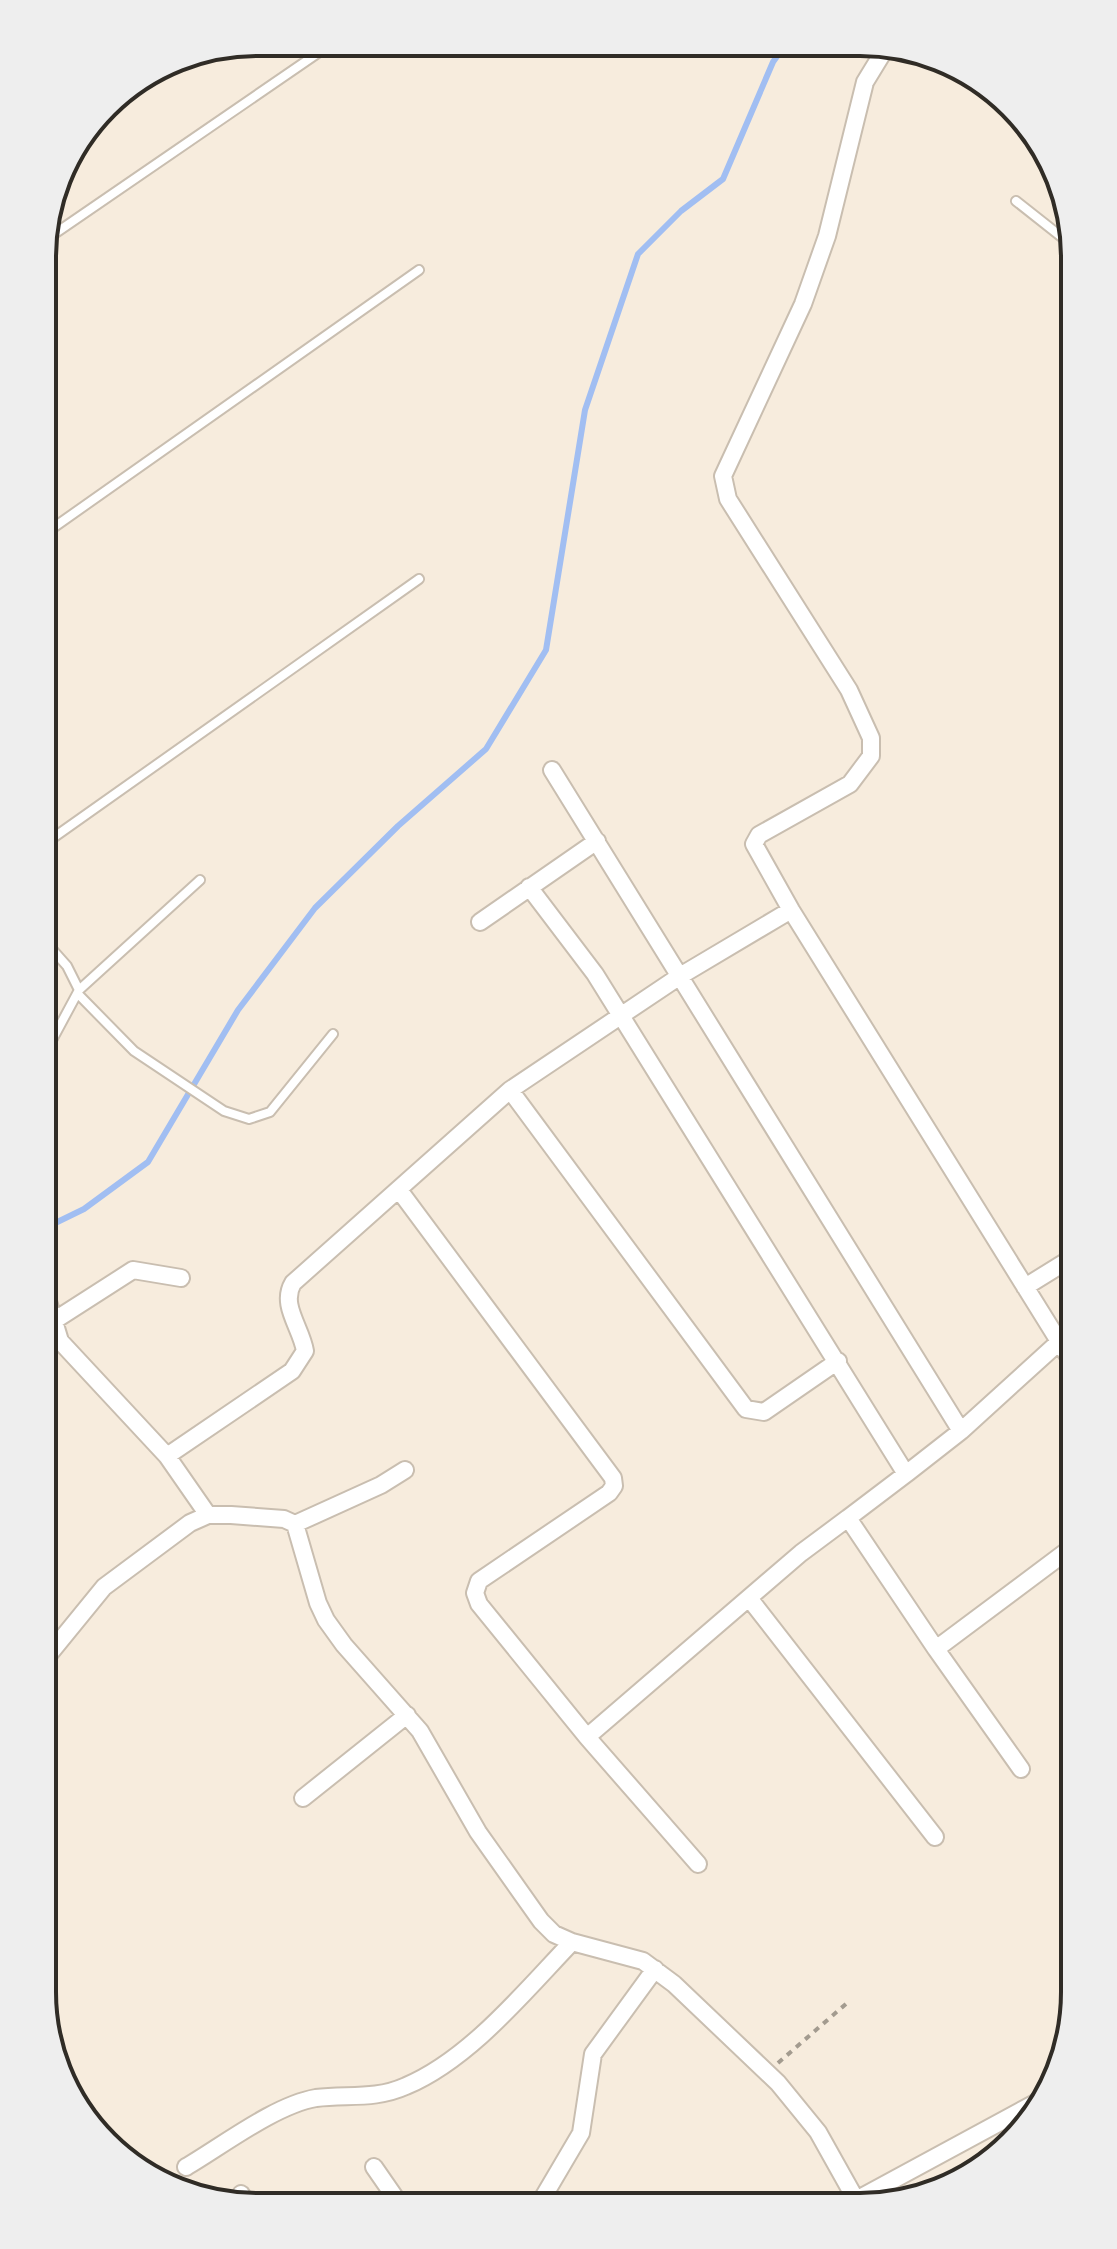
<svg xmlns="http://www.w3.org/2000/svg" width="1117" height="2249" font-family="'Titillium Web',sans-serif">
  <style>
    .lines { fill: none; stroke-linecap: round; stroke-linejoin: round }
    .stream { stroke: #a1bef2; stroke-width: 6 }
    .service-casing { stroke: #c9beb0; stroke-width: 12 }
    .minor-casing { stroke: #c9beb0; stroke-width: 20 }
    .path { stroke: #a39b8f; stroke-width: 4; stroke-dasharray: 6 6; stroke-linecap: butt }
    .service { stroke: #fff; stroke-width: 8 }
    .minor { stroke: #fff; stroke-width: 16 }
    .rim { fill: none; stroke: #302c26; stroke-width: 4 }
  </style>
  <rect width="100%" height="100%" fill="#f7ecdd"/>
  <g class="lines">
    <!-- stream -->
    <path class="stream" d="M43,1229L84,1209L148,1162L238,1010L315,908L398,826L486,749L546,650L585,410L638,254L681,211L723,179L773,62L785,45"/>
    <!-- service casing -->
    <g class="service-casing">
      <path id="service" d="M1016,201L1073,246
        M44,241L334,42
        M43,535L419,270
        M43,845L419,579
        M79,990L200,880
        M78,994L134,1051L224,1111L249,1119L270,1112L333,1034
        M43,1057L79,990L67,966L43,939
        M43,1253L46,1203L43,1181"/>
    </g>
    <!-- minor casing -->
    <g class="minor-casing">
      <path id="minor" d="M887,46L865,82L827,236L803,304L723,476L728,499L849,690L871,738V756L850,784L759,835L754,844L791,910L1075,1367
        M552,770L961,1431L906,1474
        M529,887L595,974L906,1474L848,1518L936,1649L1075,1545
        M480,922L597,841
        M510,1090L746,1409L764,1412L838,1361
        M399,1190L613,1478L614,1486L609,1493L479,1581L475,1593L479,1604L587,1737
        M43,1285L60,1341L167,1456L208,1515
        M1025,1287L1075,1256
        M52,1322L133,1270L181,1278
        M961,1431L1059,1342
        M167,1456L292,1371L305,1351C301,1327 280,1305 293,1283L510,1090L680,976L791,910
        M295,1524L381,1485L405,1470
        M749,1598L935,1837
        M936,1649L1021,1769
        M42,1663L104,1587L190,1523L208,1515H231L284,1519L295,1524L318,1603L326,1620L344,1645L420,1731L478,1832L541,1921L554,1934L572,1942L643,1961L674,1984L778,2083L818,2132L860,2207
        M303,1798L407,1715
        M698,1864L587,1737L801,1553L848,1518
        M186,2167C222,2146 275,2105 316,2098C347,2094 375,2100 406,2086C470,2059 525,1991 572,1942
        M374,2167L401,2206
        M241,2194L246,2205
        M858,2199L1039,2101
        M538,2206L581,2133L593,2054L655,1969"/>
    </g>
    <!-- path -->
    <path class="path" d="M778,2063L847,2003"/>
    <!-- service -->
    <use href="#service" class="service"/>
    <!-- minor -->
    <use href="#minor" class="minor"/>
  </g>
  <!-- crop -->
  <path d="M0 0H1117V2249H0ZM257 56H860A201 201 0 0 1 1061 257V1992A201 201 0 0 1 860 2193H257A201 201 0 0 1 56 1992V257A201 201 0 0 1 257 56Z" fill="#eee" fill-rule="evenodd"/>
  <path class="rim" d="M257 56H860A201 201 0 0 1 1061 257V1992A201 201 0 0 1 860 2193H257A201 201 0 0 1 56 1992V257A201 201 0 0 1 257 56Z"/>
</svg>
